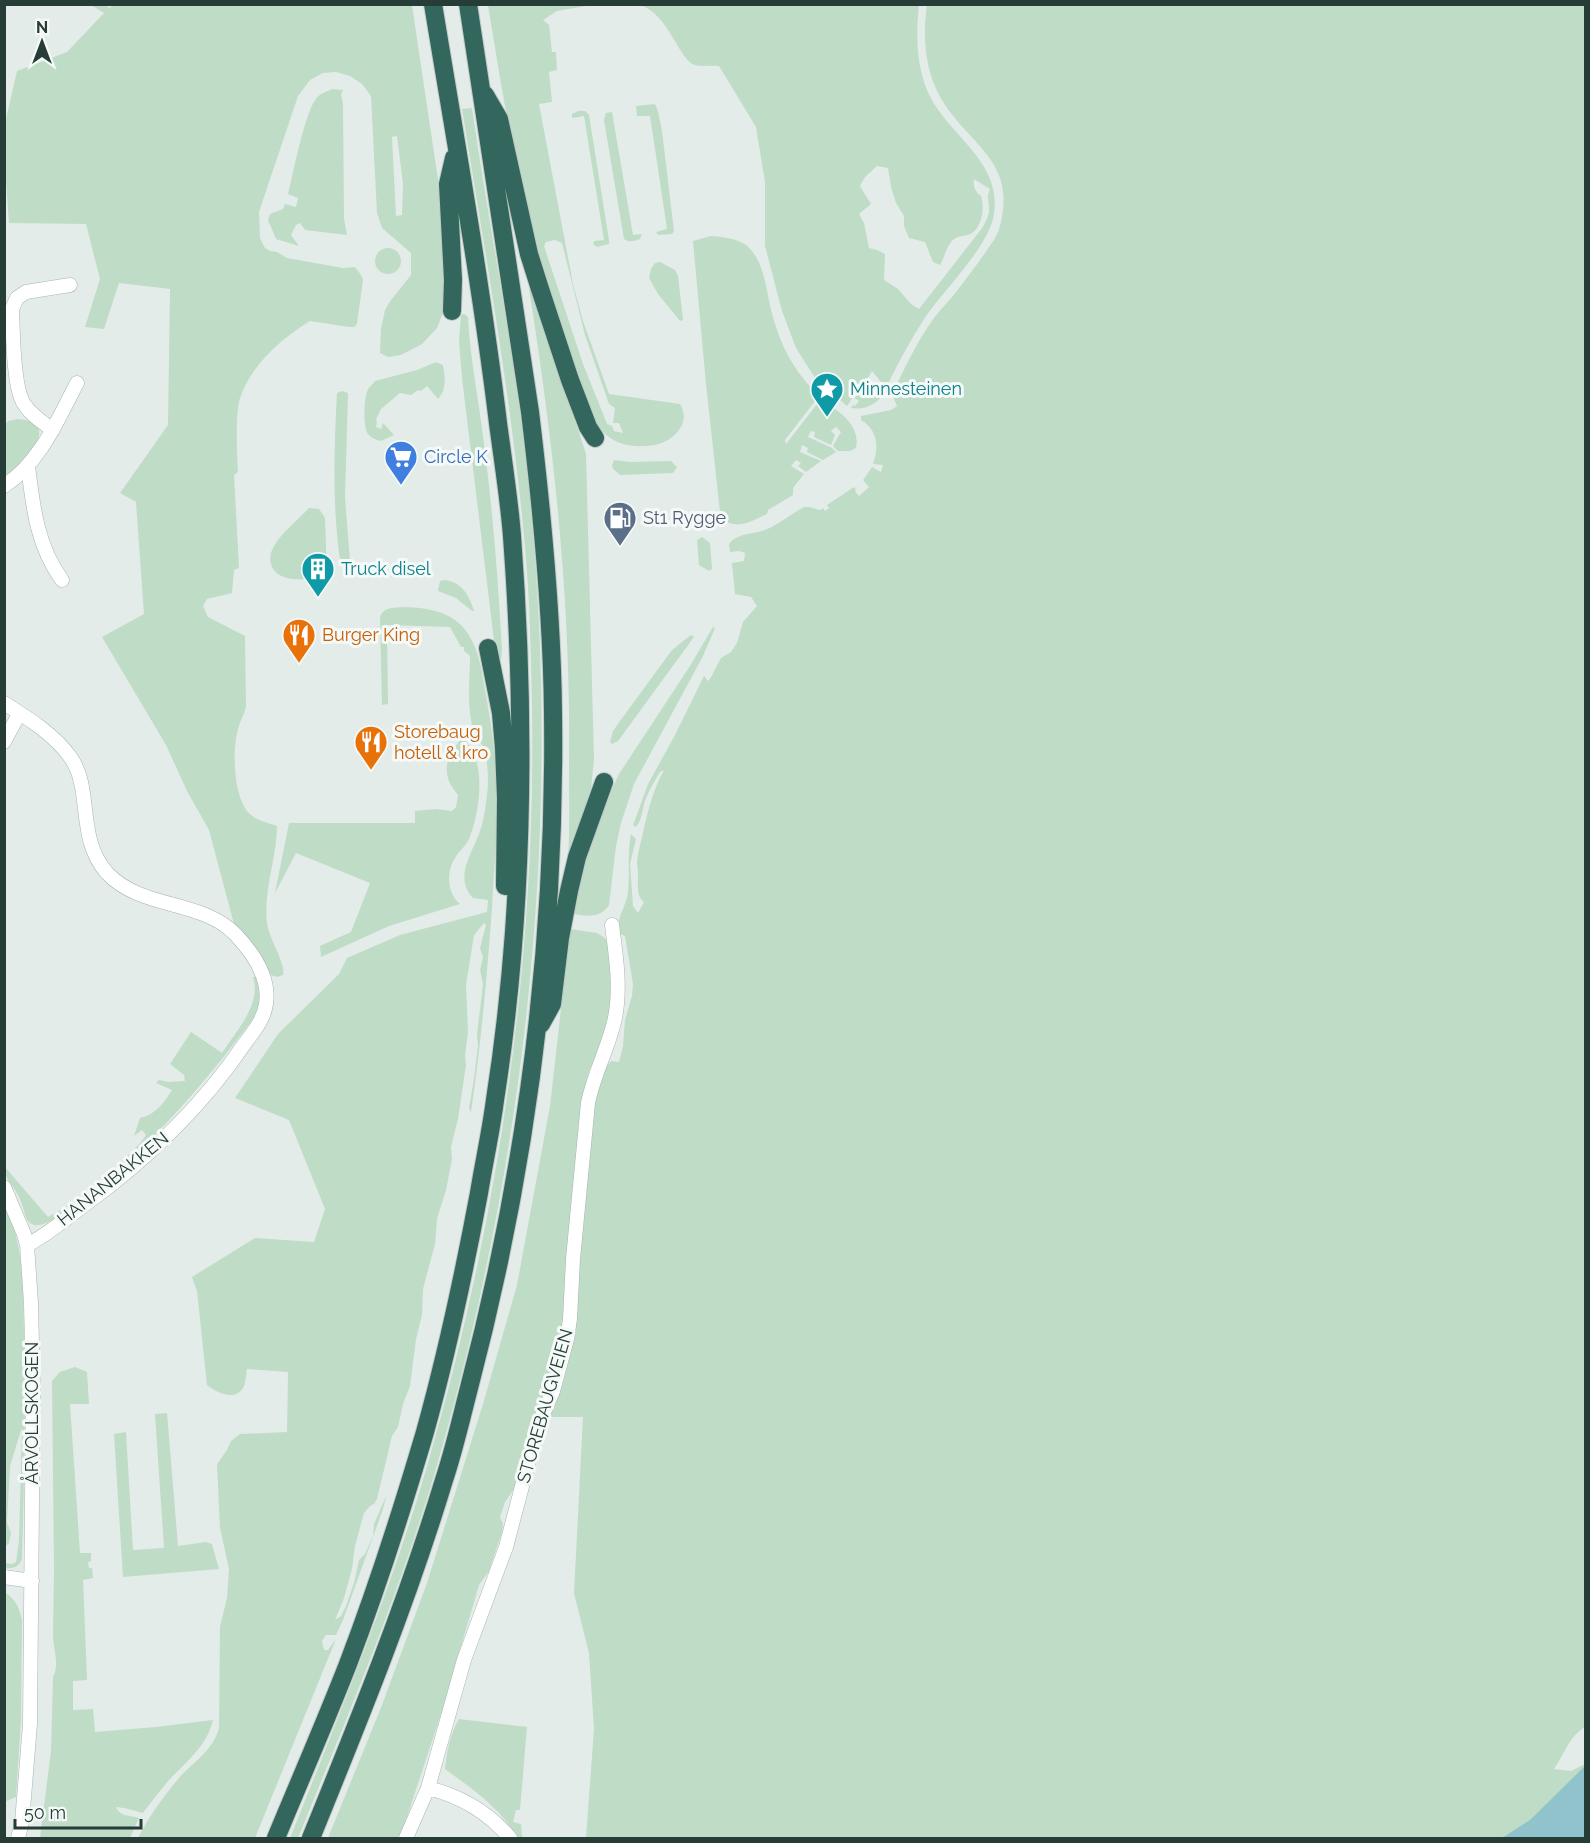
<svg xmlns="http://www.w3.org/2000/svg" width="1590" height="1843" font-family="Raleway,sans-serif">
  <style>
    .green { fill: #bfdcc7; fill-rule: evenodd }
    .water { fill: #91c3cc }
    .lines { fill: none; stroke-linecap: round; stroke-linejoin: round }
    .street-casing { stroke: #a7b4b0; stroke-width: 15 }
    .highway-casing { stroke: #c2c9c7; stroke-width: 20 }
    .street { stroke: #fff; stroke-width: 14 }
    .highway { stroke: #33665c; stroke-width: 18 }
    .labels { text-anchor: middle; stroke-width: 6; stroke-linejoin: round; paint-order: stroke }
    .culture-label { font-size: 18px; fill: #0d838f; stroke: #f5f9f7; text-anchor: start }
    .shop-label { font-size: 18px; fill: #366cbe; stroke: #f5f9f7; text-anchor: start }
    .service-label { font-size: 18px; fill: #4e5e75; stroke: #f5f9f7; text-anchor: start }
    .food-label { font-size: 18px; fill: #c56008; stroke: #f5f9f7; text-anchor: start }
    .street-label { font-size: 18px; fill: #253d36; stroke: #f5f9f7 }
  </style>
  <rect width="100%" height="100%" fill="#e4ece9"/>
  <!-- green -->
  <path class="green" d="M113,4L412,5L443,213L444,302L442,315L437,328L422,344L401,355L388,357L380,353L381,329L385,310L391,300L411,275V253L382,228L377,213L371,96L362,84L350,76L336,72L323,73L310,80L298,96L259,212L260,238L265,248L270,251L277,252L287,258L343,268L355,267L361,275L363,280L357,324L354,327H349L310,321C281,339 251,365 240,398C235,414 237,455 238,472L234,475L239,568L234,570L232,593L207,599L203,606L208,617L245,636L246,707C244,715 240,721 238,729C232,750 233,800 251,815C258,821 269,823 277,826C277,858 263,890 267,923C269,939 286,963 283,975L277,977L271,975L250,941L234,924L209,830L187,791L166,745L102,637L144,614L136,502L120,493L168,425L170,289L119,283L104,329L85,327L100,279L86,224L9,223L5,166L4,128L17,71L67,52L104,13L91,5H105L110,8ZM397,136L403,184L402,215L396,216L392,137Z
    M488,5H592L557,11L543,20L549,25L552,52H556L557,70L549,72L552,102L539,104L573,284L583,321L609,394L680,404C692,423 673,442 654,445C636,448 616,446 603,432C589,416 579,378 572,357C559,320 546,283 536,245C514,166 501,85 488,5ZM555,240L562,243L585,335L609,404L615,408L613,423H619L623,433L614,431L612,426L607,424L583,364L544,246L546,242Z
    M640,5H919C916,33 916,63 927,90C946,136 1006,161 993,219C985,250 945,289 926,316C911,339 898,363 886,388L872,371L868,378L857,386L868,389L882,396C874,406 863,410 851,408L853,405L855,406L859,401L853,397L847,406L815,378L796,348L782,311L765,246V182L756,127L719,66C712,65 702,67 695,65C679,61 669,14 640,5ZM877,166L888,168L891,187L896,203L904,216V226L909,238L925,242L933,262L940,265C945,257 946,246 954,239C958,236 963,236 968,235C982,230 985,208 981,196C975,192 973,186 974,179L990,189C986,199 989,199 989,208C990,214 985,222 983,227L919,309L911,304L898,289L884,280L885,254L877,250L869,248L864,223L859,214L871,204L860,186L865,177Z
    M927,5H1585L1586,1726C1567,1739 1566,1752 1554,1769L1571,1771L1585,1764L1586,1766L1531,1820L1533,1838H586L594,1729L589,1653L574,1593L583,1417H550L564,1379L575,1336L574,1329L592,1098L606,1067L611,1061L619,1062L623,1046L625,1020L632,996L633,984L625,936L618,933C617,915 626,908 628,892C630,872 627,854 631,834L636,839L630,864L633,906L638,913L644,902C636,896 638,884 638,875C638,870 637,866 637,861C638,851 641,842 643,833C648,810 653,790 664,770L660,772C655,780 650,789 646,798C642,808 643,819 636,827L633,825L635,820L648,784L675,735L704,676L708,681L710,679L721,658L731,652L737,643L743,622L757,606L751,597L735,594L732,563L744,561L745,553L739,551L730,552L729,544C740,532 752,535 765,530C778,525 791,514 804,507H809L820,510L823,508L825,511L829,508L827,505L854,487L856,490L855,491L859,496L869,487L863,480L872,467L881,472L883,465L873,464C879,447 878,430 861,420V416L891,410L897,406L892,394C905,368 917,341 934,318C939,311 946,304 952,297C964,282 976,266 987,250C992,243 998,235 1000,226C1016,163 975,149 945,105C925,75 922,39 927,5Z
    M332,89L343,90L341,94L343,104L344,219L347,235L305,230L300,223L296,225L291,235L299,246L276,239L268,220L270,214L283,209L285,204L296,207L298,198L288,194C293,174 305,112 316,99C320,93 326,92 332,89Z
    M655,104L658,111L662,131L674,231L672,234L658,235L656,232L667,229L650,116H637L636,106Z
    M472,108C486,204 504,301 518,398C531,491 539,587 541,681C547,948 510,1215 435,1472C398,1597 347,1718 298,1838H290C339,1715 391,1591 428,1463C503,1204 540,934 531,664C530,629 529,593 526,558C513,407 486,258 462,109Z
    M578,111H585L589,115L609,240V244L597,247L593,244L594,241L604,240L584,116L572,118V114Z
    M612,112L633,235L642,234L640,239C635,241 629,243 624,239L604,120L606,113Z
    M711,236C722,237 736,238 746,245C766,261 766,295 773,317C782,349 795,372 819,396L785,440L786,444L821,399C838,411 861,424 856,448L850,451H838L833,446L841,432L836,427L831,431L835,435L831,445L814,437L815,432L811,431L808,437L832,448L836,452L823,460L807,452L808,448L802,445L800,452L821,461L806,472L798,466L801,463L796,460L791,466L804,474L793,488V495L768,510L767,514C749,522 740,530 721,519L720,512L706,384L693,241Z
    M375 261a13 13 0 1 1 26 0a13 13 0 1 1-26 0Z
    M660,262L675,270L678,276L683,320L680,321L658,294L649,278L651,269L655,263Z
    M532,288L586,454L594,759L591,789L568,858C570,826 569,794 569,762C571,603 554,446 529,289Z
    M464,314L468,317C470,359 479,401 484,444C493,512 498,580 502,649L501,659L496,657L462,378L459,341L461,315Z
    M436,362L443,365C445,379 447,388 438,399L427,386L421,391L418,390L411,395L400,393L381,409L376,419L377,422L376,427L381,429L383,423L394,435L381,441C376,440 371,438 368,434C363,428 364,400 367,392C368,388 373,384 375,381L417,370Z
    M342,391L348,393L345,497L350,562L347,567L341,566C332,512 334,448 337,393Z
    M18,419C67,423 18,466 5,480V425L8,421Z
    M614,460L629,462L671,461L677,467L673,473L620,475L613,469L612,465Z
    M309,508L319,509L325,518L327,573L325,577C309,579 277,585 271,564C269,558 271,551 274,546C281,533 299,519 309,508Z
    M702,537L710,543L712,569L709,571L699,565L697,540Z
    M445,580C463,583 469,595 474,611H472L456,598L438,591L440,581Z
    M405,607C427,608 452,611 466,631C480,650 482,673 486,695C491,725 496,755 497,786C498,826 494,867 492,908C487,976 481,1044 471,1112L469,1108L474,1079L478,1045L477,1035L483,984L480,970L483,957L480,948L486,925L484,923L474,935L466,985L468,1032L465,1056L466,1065L458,1119L451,1147L452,1159L446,1190L437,1219L435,1244L423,1289L422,1315L416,1339L410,1386L403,1404L398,1427L392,1436L377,1499L374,1504L370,1506L364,1513L355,1546L352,1569L344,1598L335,1620L341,1616L346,1606L354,1583L359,1560L365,1554L373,1536L374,1524L387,1494L382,1512L343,1620L336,1635H326L322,1641L324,1650H328L336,1639L255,1838H138C148,1818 163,1797 178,1779C193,1762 213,1751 219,1728L220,1627L227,1598L229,1569L220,1528L217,1464L227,1450L231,1441L240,1434L287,1432L288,1372L247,1369C246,1374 246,1383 243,1388C234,1402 216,1392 207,1385L197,1291L192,1277L255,1238L314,1242L325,1209L289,1120L235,1098L278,1034L339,974L347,958L400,935L487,912L488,900L473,898C454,878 471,855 479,834C483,823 485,813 486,802C489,785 489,763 483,747C480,741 475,736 474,731C466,708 470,680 470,656L464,651V647H461L450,627L387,625L388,704L382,705L380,617C384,606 395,608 405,607Z
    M713,627L715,628L703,656L634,784L621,823L616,846L609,905C600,919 587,916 573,914L578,883L599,818L619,774L690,666Z
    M691,635L694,637L618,741L612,744L610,742L613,731L620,721L672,650Z
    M462,738C488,757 480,813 469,839C466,846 459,851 455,858C446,871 447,894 460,904L389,926L321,957L320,946L351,932L370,883L296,853L275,893L289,823H415V811L436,809L452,811L456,807L458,795C440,774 445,758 462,738Z
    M570,929L597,933L605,938L613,958L614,996L599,1053L590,1068L583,1093L563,1329L552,1373L529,1431L514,1489L505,1502L500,1517L503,1524L502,1532L489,1571L479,1585L443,1708L400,1838H328L382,1705L427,1583L483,1404L517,1285L550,1106Z
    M258,976C260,985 263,994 261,1003C257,1016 244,1030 236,1041C200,1088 162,1130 119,1170L117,1169C126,1153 137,1150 146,1135L142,1130L134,1136L140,1118C155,1115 164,1103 172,1090L156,1083L159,1080L169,1082L185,1081L184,1075L170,1064L191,1032L222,1053C236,1031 262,1004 253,977Z
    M4,1166L48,1217L79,1199C69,1207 40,1236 28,1221C24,1215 23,1205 20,1199C15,1187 4,1179 4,1166Z
    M4,1204C25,1244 23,1291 24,1334C26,1409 24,1484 22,1559C19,1567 13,1569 5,1568V1563L12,1564L16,1562L19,1541L22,1427L10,1466L7,1522L11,1533L9,1543L5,1547Z
    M75,1367L87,1372L89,1404H70L80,1553H91V1561L88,1562L89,1568H92L93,1578L83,1580L87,1680L73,1681V1710L93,1709L95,1732L156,1727L213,1720C207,1746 187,1761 169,1780C160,1791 151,1802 143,1813L124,1808L116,1807C120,1817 130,1815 139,1818L130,1838H40L51,1751L53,1677C60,1664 53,1649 53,1635L54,1570L52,1381L60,1372Z
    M167,1413L178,1546L206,1542L212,1544L219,1569L123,1577L114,1434L126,1432L133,1550L164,1548L155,1414Z
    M5,1592C16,1600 19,1607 22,1620L21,1720L16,1797L4,1802Z
    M459,1719L527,1727L520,1810H516L513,1822L521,1824L522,1838H517C502,1809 471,1788 445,1769C447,1751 450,1734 459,1719Z"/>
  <!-- water -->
  <path class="water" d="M1585,1766V1838H1502L1530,1820Z"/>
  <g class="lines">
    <!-- street casing -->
    <g class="street-casing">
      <path id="street" d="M53,430C42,422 31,415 24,404C13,387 13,331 12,309L17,298L26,292L70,285
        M28,466C33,507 37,546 62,580
        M4,486C40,463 58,419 77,383
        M4,703C28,718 55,735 71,758C93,790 76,838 107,873C142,910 202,899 236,935C253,953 270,978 266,1004C264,1019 254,1031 245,1043C202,1107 145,1161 83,1206C64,1220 47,1235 27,1245
        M4,742L19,714
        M4,1187L24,1234L27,1245L31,1303L33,1389L30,1724L22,1822L18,1838
        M4,1577L32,1581
        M428,1788C460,1796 489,1813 510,1838
        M406,1838L428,1788L464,1660L506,1547L538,1426L553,1391L567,1339L570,1319L573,1259L588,1103C594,1073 609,1047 615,1018C621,987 616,956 612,925"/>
    </g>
    <!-- highway casing -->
    <g class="highway-casing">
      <path id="highway" d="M485,95L499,119L529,254L540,289L570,380L588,427L595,438
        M452,311L453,280L448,184L454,158
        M488,648L501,713L504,748L506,798L505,886
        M541,1024L552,1004L560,938L569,891L577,857L604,782
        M276,1838C300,1780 325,1723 348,1664C377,1588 402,1510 425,1432C447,1353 464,1273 479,1193C484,1162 491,1131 495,1100C524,914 526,723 512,536C509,498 503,461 498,423C481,283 456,144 433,4
        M311,1838C359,1720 407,1602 444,1480C454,1450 461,1419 469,1388C527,1168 556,940 553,712C552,612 542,511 530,412L468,4"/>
    </g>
    <!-- street -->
    <use href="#street" class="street"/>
    <!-- highway -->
    <use href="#highway" class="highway"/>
  </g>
  <!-- icons -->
  <defs>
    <g id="sight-pin" transform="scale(1.725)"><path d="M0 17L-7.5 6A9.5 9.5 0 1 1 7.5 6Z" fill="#0f9aa8" stroke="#f5f9f7"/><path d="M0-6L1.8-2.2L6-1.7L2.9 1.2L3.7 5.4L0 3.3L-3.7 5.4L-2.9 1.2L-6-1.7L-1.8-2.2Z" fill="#fff"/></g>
    <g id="supermarket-pin" transform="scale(1.725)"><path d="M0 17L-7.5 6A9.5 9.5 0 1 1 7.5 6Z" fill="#3f7fe0" stroke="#f5f9f7"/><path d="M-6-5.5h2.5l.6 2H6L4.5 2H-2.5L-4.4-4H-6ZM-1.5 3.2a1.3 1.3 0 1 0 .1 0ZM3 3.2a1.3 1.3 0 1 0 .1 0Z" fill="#fff"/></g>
    <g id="fuel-pin" transform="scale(1.725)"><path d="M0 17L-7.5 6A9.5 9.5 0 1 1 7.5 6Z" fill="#5c6f8a" stroke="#f5f9f7"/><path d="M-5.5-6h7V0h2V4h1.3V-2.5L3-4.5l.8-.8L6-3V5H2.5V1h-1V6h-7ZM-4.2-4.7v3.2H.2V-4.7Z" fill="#fff"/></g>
    <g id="building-pin" transform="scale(1.725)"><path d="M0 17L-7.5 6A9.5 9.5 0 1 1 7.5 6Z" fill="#0f9aa8" stroke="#f5f9f7"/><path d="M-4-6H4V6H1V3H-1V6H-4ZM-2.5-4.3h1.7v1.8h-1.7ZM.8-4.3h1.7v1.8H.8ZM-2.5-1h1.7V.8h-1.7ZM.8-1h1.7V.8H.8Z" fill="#fff"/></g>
    <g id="restaurant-pin" transform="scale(1.725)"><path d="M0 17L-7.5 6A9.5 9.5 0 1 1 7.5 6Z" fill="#e8710a" stroke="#f5f9f7"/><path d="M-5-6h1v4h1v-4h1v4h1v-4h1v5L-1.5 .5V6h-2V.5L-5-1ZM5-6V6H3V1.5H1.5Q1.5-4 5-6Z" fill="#fff"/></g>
  </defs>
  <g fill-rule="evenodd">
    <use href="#sight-pin" x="827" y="389"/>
    <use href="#supermarket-pin" x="401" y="457"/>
    <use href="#fuel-pin" x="620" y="518"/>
    <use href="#building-pin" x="318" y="569"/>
    <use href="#restaurant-pin" x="299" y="635"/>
    <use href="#restaurant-pin" x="371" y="742"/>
  </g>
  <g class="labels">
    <!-- culture labels -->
    <g class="culture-label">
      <text x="850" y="395">Minnesteinen</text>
      <text x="341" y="575">Truck disel</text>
    </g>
    <!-- shop labels -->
    <g class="shop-label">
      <text x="424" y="463">Circle K</text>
    </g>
    <!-- service labels -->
    <g class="service-label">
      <text x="643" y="524">St1 Rygge</text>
    </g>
    <!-- food labels -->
    <g class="food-label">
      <text x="322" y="641">Burger King</text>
      <text x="394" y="738">Storebaug<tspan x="394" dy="21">hotell &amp; kro</tspan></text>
    </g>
    <!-- street labels -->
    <g class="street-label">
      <text transform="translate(113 1179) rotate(-39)" y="6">HANANBAKKEN</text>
      <text transform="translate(545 1406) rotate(-74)" y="6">STOREBAUGVEIEN</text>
      <text transform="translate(32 1413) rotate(-90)" y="6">ÅRVOLLSKOGEN</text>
    </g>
  </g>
  <!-- border -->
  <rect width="1590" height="1843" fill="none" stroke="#253d36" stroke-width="12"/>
  <!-- north arrow -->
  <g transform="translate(42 42)" stroke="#f5f9f7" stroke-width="4.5" paint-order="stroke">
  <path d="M0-4.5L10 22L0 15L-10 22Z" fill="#253d36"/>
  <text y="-9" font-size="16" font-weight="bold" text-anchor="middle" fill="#253d36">N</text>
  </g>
  <!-- scale -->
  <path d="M15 1819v9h126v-9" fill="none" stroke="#253d36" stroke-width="3"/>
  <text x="24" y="1819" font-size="18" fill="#253d36" stroke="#f5f9f7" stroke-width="4.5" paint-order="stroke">50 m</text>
</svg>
